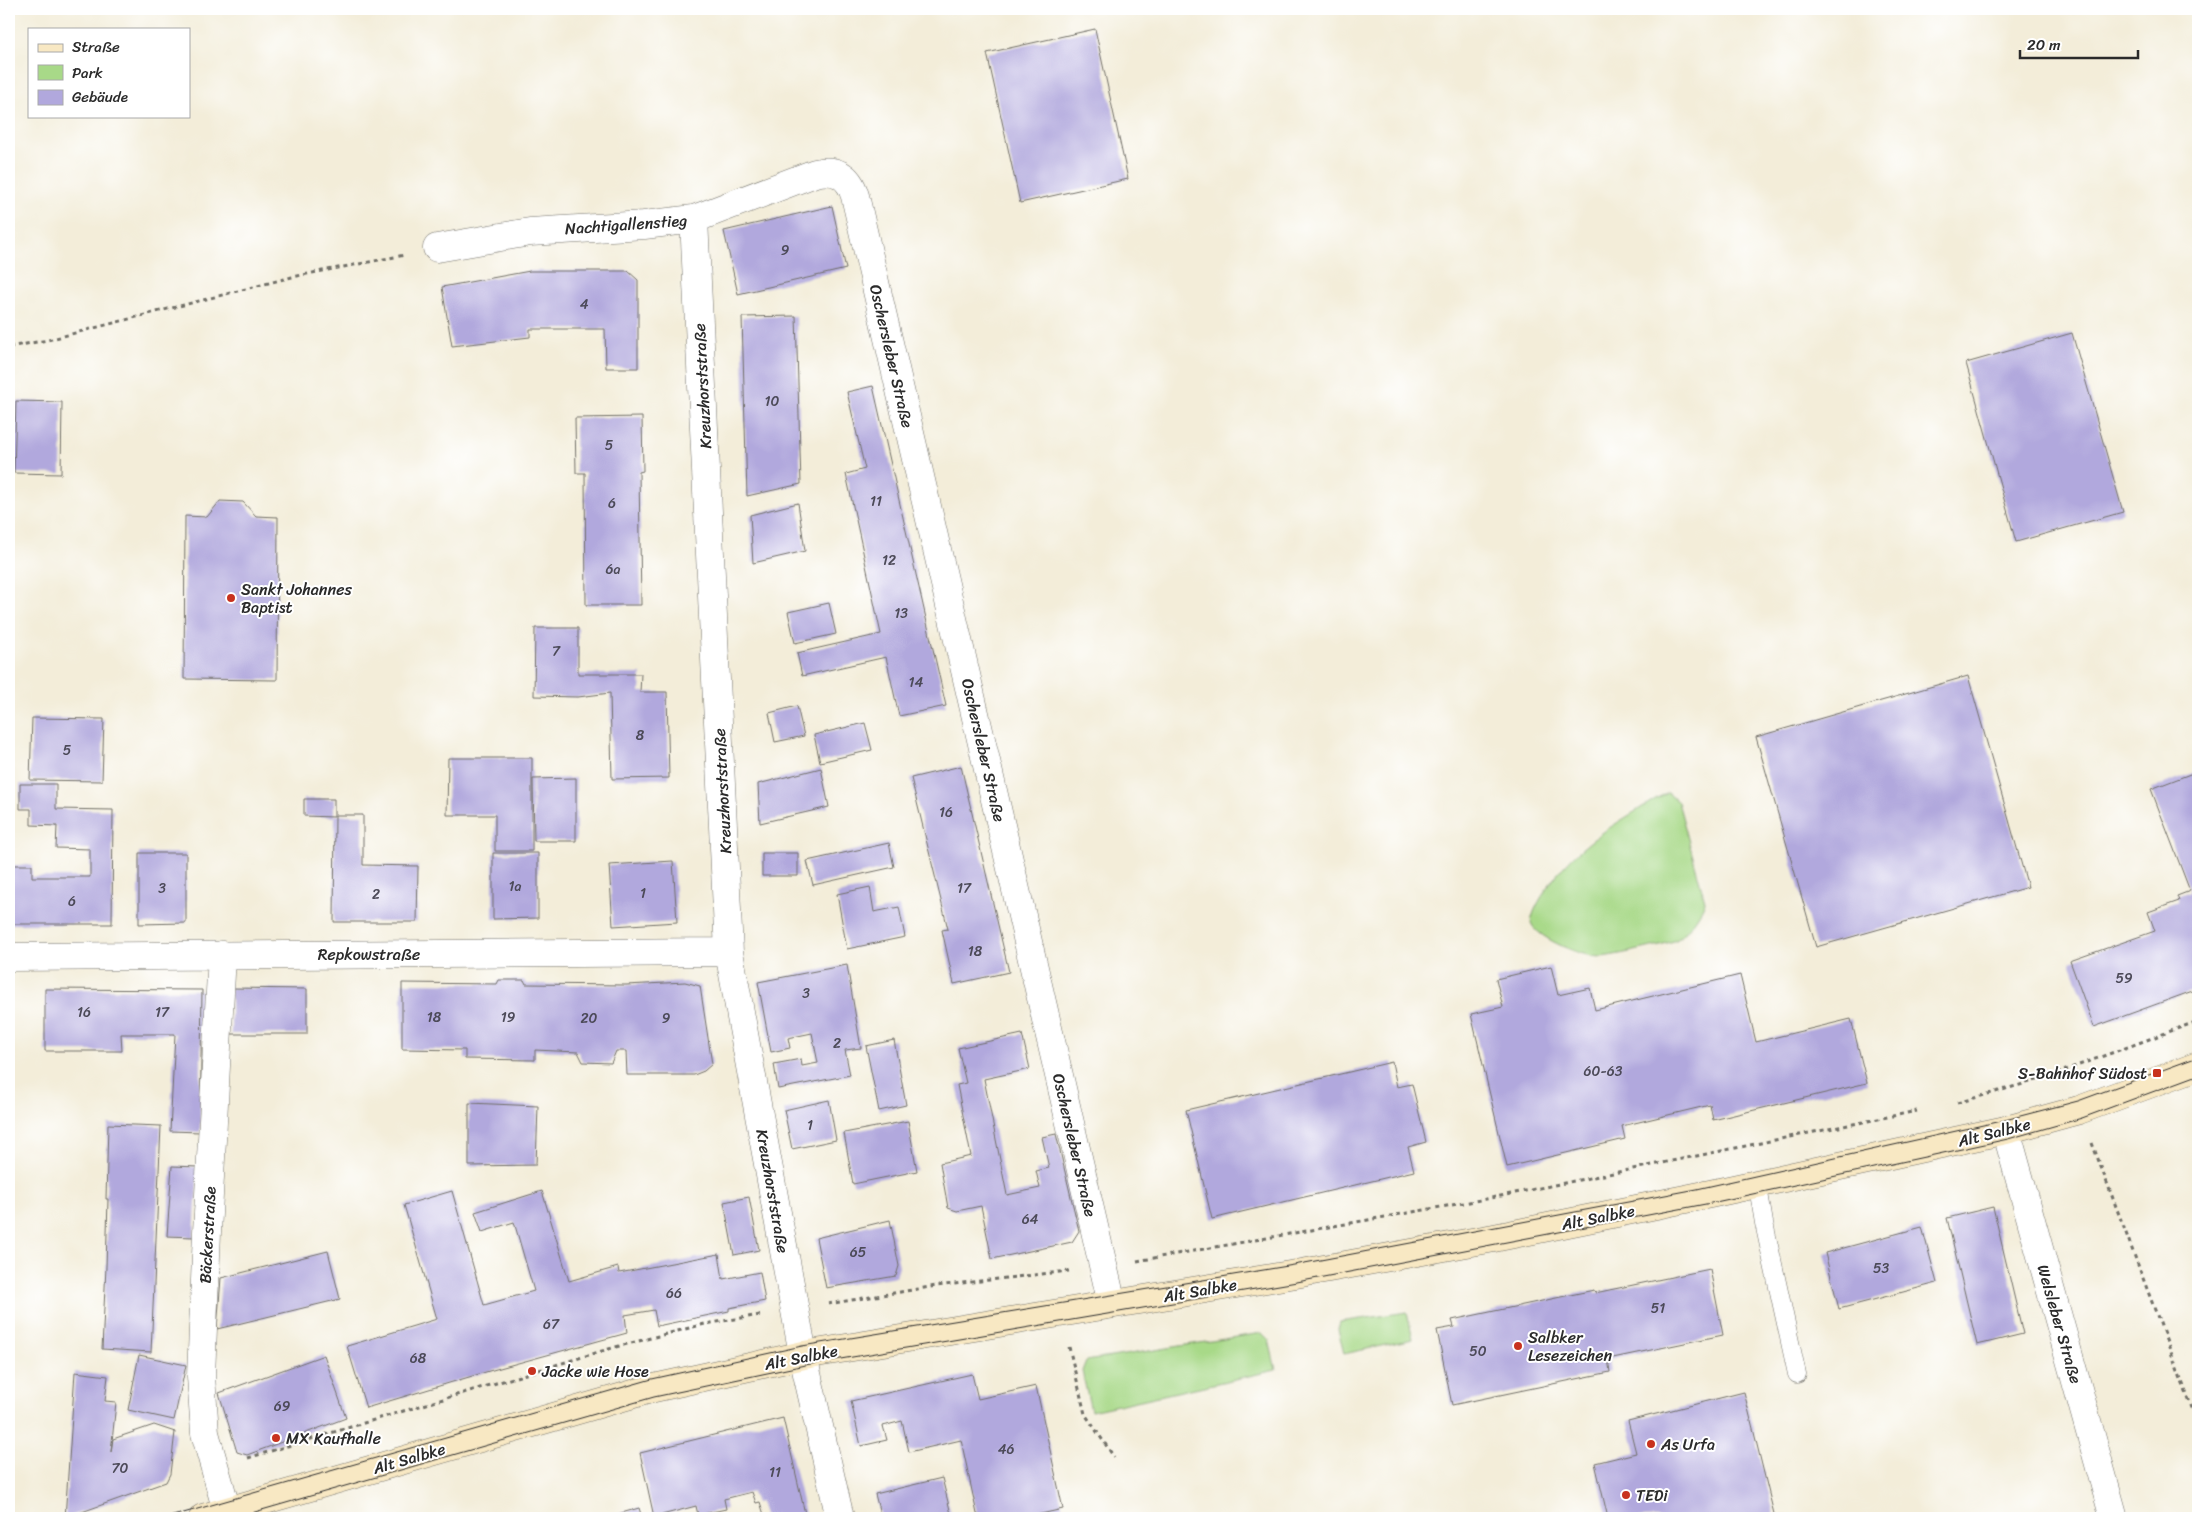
<svg xmlns="http://www.w3.org/2000/svg" width="2207" height="1527" font-family="Sriracha,sans-serif">
  <style>
    .green { fill: #a8d988; stroke: #6a825a }
    .building { fill: #b1a8dd }
    .lines { fill: none; stroke-linecap: round; stroke-linejoin: round }
    .service-casing { stroke: #716f68; stroke-width: 19 }
    .minor-casing { stroke: #716f68; stroke-width: 29 }
    .secondary-casing { stroke: #716f68; stroke-width: 29 }
    .path { stroke: #716f68; stroke-width: 3; stroke-dasharray: 4 4; stroke-linecap: butt }
    .service { stroke: #fff; stroke-width: 18 }
    .minor { stroke: #fff; stroke-width: 28 }
    .secondary { stroke: #f8e8c3; stroke-width: 28 }
    .tram { stroke: #2b2b2b; stroke-width: 1 }
    .poi-dot { fill: #c8321e; stroke: #fff; stroke-width: 2 }
    .labels { text-anchor: middle; stroke-width: 4; stroke-linejoin: round; paint-order: stroke }
    .number-label { font-size: 14px; fill: #4c4a58 }
    .street-label { font-size: 16px; fill: #2b2b2b; stroke: #fff }
    .poi-label { font-size: 16px; fill: #2b2b2b; stroke: #fff; text-anchor: start }
  </style>
  <rect width="100%" height="100%" fill="#fff"/>
  <filter id="ink" filterUnits="userSpaceOnUse"><feTurbulence type="fractalNoise" baseFrequency=".02" numOctaves="2"/><feDisplacementMap in="SourceGraphic" scale="10" xChannelSelector="R" yChannelSelector="G"/><feConvolveMatrix kernelMatrix="1 2 1 2 8 2 1 2 1" color-interpolation-filters="sRGB"/></filter>
  <filter id="wash" filterUnits="userSpaceOnUse"><feTurbulence type="fractalNoise" baseFrequency=".0096" numOctaves="4" result="noise"/><feDisplacementMap in="SourceGraphic" scale="20" xChannelSelector="R" yChannelSelector="G"/><feGaussianBlur stdDeviation="1.12" result="paint"/><feColorMatrix in="noise" values="0 0 0 0 0 0 0 0 0 0 0 0 0 0 0 0 0 1.4 0 .05"/><feComposite in="paint" operator="in"/></filter>
  <g filter="url(#wash)">
    <rect width="100%" height="100%" fill="#f3edd9"/>
    <!-- green -->
    <path class="green" d="M1668,793L1678,802L1705,901C1704,910 1685,936 1676,940C1665,945 1613,956 1601,957C1583,957 1538,939 1531,923C1533,910 1539,902 1545,891C1576,844 1611,827 1657,798Z
      M1407,1312L1413,1339L1344,1354L1338,1329L1340,1322Z
      M1262,1333L1269,1340L1276,1370L1091,1411L1082,1371L1086,1361Z"/>
    <g id="blocks">
      <!-- building -->
      <path class="building" d="M1095,29L1128,179L1020,203L987,53Z
        M832,206L846,269L738,294L724,231Z
        M530,271H628L638,280V368H606L605,329H530V337L452,346L442,287Z
        M796,316L801,484L747,496L742,317Z
        M2072,333L2123,512L2016,542L1966,363Z
        M873,386L946,706L899,716L886,657L802,676L797,653L881,634L846,474L865,469L847,392Z
        M16,401L62,402L61,474L14,473Z
        M642,417L643,471L639,472L641,605H586L585,473H576L575,418Z
        M220,501L243,502L256,516L278,517L277,680L184,679L185,516L207,517Z
        M798,503L805,551L753,563L750,515Z
        M829,603L836,634L795,643L788,612Z
        M535,628H578V674H641L640,692H667L669,778L612,779L610,693L578,697L534,696Z
        M1968,676L2028,887L1816,947L1756,737Z
        M797,706L804,736L775,742L769,713Z
        M32,718L104,719L102,781L30,780Z
        M865,723L872,750L820,762L814,735Z
        M448,758H532V851H495V815H447Z
        M961,766L1009,972L954,984L942,930L948,929L911,778Z
        M821,768L829,807L760,823L758,784Z
        M2198,771V989L2094,1027L2070,961L2155,931L2148,912L2179,901L2177,896L2190,891L2151,789Z
        M576,778V841H534L533,779Z
        M20,784H56V809L113,810L112,924H9V865H32V877H90V849L56,848L57,826L31,825V809H20Z
        M304,799H334V817L304,816Z
        M335,815H363V865L418,866L417,922H334Z
        M889,843L894,867L813,885L807,861Z
        M139,853H186V923L139,924Z
        M493,853H538V918L493,919Z
        M762,853H798V876H762Z
        M673,861L677,922L613,926L609,865Z
        M870,887L874,912L899,907L905,937L847,949L837,894Z
        M847,965L861,1048L845,1050L850,1075L778,1089L774,1064L801,1059L802,1066L818,1063L812,1033L788,1038L790,1048L771,1052L758,982Z
        M1551,966L1558,995L1590,988L1595,1010L1740,975L1756,1042L1851,1019L1867,1083L1713,1120L1710,1105L1622,1126L1625,1139L1507,1167L1471,1014L1503,1007L1496,979Z
        M499,980H524L526,984L626,985L685,982L700,986L712,1064L704,1071L694,1075H627L626,1051H616L611,1063L583,1062L578,1052L535,1050V1060L465,1059V1050L402,1049V983L497,984Z
        M231,988L307,989V1034H231Z
        M45,989L202,990L200,1132L170,1131L175,1034H121L122,1051H45Z
        M1022,1034L1030,1069L984,1079L1007,1195L1040,1188L1036,1171L1049,1168L1042,1137L1056,1134L1079,1231L1072,1242L992,1259L981,1206L957,1211L948,1208L940,1163L971,1156L957,1085L966,1083L958,1048Z
        M894,1040L906,1105L879,1111L866,1046Z
        M1392,1062L1397,1087L1412,1084L1426,1142L1408,1147L1414,1171L1212,1219L1186,1110Z
        M829,1100L836,1140L792,1149L784,1110Z
        M469,1103L538,1106L536,1165L469,1166Z
        M908,1121L917,1171L853,1184L844,1133Z
        M108,1124L161,1126L151,1352L102,1349L106,1267L108,1199H106Z
        M172,1166L198,1167L194,1237L167,1236Z
        M452,1191L484,1305L534,1291L514,1222L482,1232L475,1212L542,1191L569,1281L618,1267L619,1273L719,1254L723,1279L760,1272L765,1301L729,1308V1311L657,1326L654,1310L625,1315L627,1333L489,1371L366,1408L347,1346L437,1319L404,1205Z
        M749,1197L759,1250L734,1255L724,1202Z
        M1993,1207L2023,1334L1977,1345L1947,1218Z
        M890,1220L899,1266L896,1276L826,1288L816,1238Z
        M1922,1227L1937,1283L1839,1309L1825,1253Z
        M328,1251L340,1299L217,1329L221,1278Z
        M1710,1269L1723,1335L1608,1359L1610,1372L1452,1405L1437,1330L1454,1327L1452,1320L1594,1290L1595,1293Z
        M139,1355L186,1365L174,1420L128,1410Z
        M324,1355L346,1418L247,1455L237,1452L219,1393Z
        M75,1372L108,1376L105,1401L116,1402L111,1452L113,1439L154,1425L175,1432L170,1474L166,1482L65,1518Z
        M972,1374L978,1399L1036,1386L1063,1509L1023,1518H984L977,1514L961,1440L909,1452L902,1421L883,1426L887,1440L861,1446L851,1401Z
        M1744,1392L1775,1518H1608L1595,1463L1636,1453L1628,1421Z
        M783,1418L806,1518H765L760,1502L756,1503L752,1492L724,1499L726,1509L698,1515L696,1506L654,1517L640,1453Z
        M942,1478L952,1518H881L875,1494Z
        M639,1508L642,1518H604Z"/>
    </g>
  </g>
  <g filter="url(#ink)">
    <use href="#blocks" fill-opacity="0" stroke="#716f68" stroke-width="1"/>
    <g class="lines">
      <!-- service casing -->
      <g class="service-casing">
        <path id="service" d="M1755,1185L1759,1193L1764,1223L1797,1374"/>
      </g>
      <!-- minor casing -->
      <g class="minor-casing">
        <path id="minor" d="M694,219L729,952L805,1365L840,1518
          M437,248L530,232L644,225L694,219L815,173C835,168 849,175 855,196L1112,1304
          M222,955L207,1232L201,1376L205,1433L227,1511
          M9,957L729,952
          M2006,1130L2114,1518"/>
      </g>
      <!-- secondary casing -->
      <g class="secondary-casing">
        <path id="secondary" d="M203,1518L654,1388L804,1355L1296,1274L1494,1238L1710,1194L2006,1130L2079,1110L2198,1066"/>
      </g>
      <!-- path -->
      <path class="path" d="M9,347L48,340L292,277L405,255
        M1957,1103L2044,1078L2198,1021
        M2092,1143L2198,1424
        M1137,1261L1486,1199L1917,1111
        M828,1304L936,1286L1069,1271
        M1069,1347L1085,1414L1114,1457
        M248,1458L612,1348L705,1324L760,1315"/>
      <!-- service -->
      <use href="#service" class="service"/>
      <!-- minor -->
      <use href="#minor" class="minor"/>
      <!-- secondary -->
      <use href="#secondary" class="secondary"/>
      <!-- tram -->
      <path class="tram" d="M166,1518L652,1379L802,1346L1294,1265L1697,1189L2001,1121L2078,1101L2198,1057
        M234,1518L654,1397L805,1365L1297,1282L1711,1203L2008,1139L2082,1118L2198,1075"/>
    </g>
  </g>
  <!-- markers -->
  <g class="poi-dot">
    <circle cx="231" cy="598" r="5"/>
    <rect x="2152" y="1068" width="10" height="10" rx="2.5"/>
    <circle cx="1518" cy="1346" r="5"/>
    <circle cx="532" cy="1371" r="5"/>
    <circle cx="276" cy="1438" r="5"/>
    <circle cx="1651" cy="1444" r="5"/>
    <circle cx="1626" cy="1495" r="5"/>
  </g>
  <g class="labels">
    <!-- number labels -->
    <g class="number-label">
      <text x="785" y="255">9</text>
      <text x="584" y="309">4</text>
      <text x="772" y="406">10</text>
      <text x="609" y="450">5</text>
      <text x="876" y="506">11</text>
      <text x="612" y="508">6</text>
      <text x="889" y="565">12</text>
      <text x="613" y="574">6a</text>
      <text x="901" y="618">13</text>
      <text x="556" y="656">7</text>
      <text x="916" y="687">14</text>
      <text x="640" y="740">8</text>
      <text x="67" y="755">5</text>
      <text x="946" y="817">16</text>
      <text x="515" y="891">1a</text>
      <text x="162" y="893">3</text>
      <text x="964" y="893">17</text>
      <text x="643" y="898">1</text>
      <text x="376" y="899">2</text>
      <text x="72" y="906">6</text>
      <text x="975" y="956">18</text>
      <text x="2124" y="983">59</text>
      <text x="806" y="998">3</text>
      <text x="84" y="1017">16</text>
      <text x="162" y="1017">17</text>
      <text x="434" y="1022">18</text>
      <text x="508" y="1022">19</text>
      <text x="589" y="1023">20</text>
      <text x="666" y="1023">9</text>
      <text x="837" y="1048">2</text>
      <text x="1603" y="1076">60-63</text>
      <text x="810" y="1130">1</text>
      <text x="1030" y="1224">64</text>
      <text x="858" y="1257">65</text>
      <text x="1881" y="1273">53</text>
      <text x="674" y="1298">66</text>
      <text x="1658" y="1313">51</text>
      <text x="551" y="1329">67</text>
      <text x="1478" y="1356">50</text>
      <text x="418" y="1363">68</text>
      <text x="282" y="1411">69</text>
      <text x="1006" y="1454">46</text>
      <text x="120" y="1473">70</text>
      <text x="775" y="1477">11</text>
    </g>
    <!-- street labels -->
    <g class="street-label">
      <text transform="translate(626 224) rotate(-4)" y="6">Nachtigallenstieg</text>
      <text transform="translate(892 356) rotate(77)" y="6">Oschersleber Straße</text>
      <text transform="translate(702 386) rotate(-93)" y="6">Kreuzhorststraße</text>
      <text transform="translate(984 750) rotate(77)" y="6">Oschersleber Straße</text>
      <text transform="translate(722 791) rotate(-93)" y="6">Kreuzhorststraße</text>
      <text x="369" y="960">Repkowstraße</text>
      <text transform="translate(1994 1132) rotate(-14)" y="6">Alt Salbke</text>
      <text transform="translate(1075 1145) rotate(77)" y="6">Oschersleber Straße</text>
      <text transform="translate(773 1191) rotate(80)" y="6">Kreuzhorststraße</text>
      <text transform="translate(1598 1217) rotate(-11)" y="6">Alt Salbke</text>
      <text transform="translate(207 1235) rotate(-87)" y="6">Bäckerstraße</text>
      <text transform="translate(1200 1290) rotate(-10)" y="6">Alt Salbke</text>
      <text transform="translate(2060 1324) rotate(74)" y="6">Welsleber Straße</text>
      <text transform="translate(801 1357) rotate(-11)" y="6">Alt Salbke</text>
      <text transform="translate(409 1458) rotate(-16)" y="6">Alt Salbke</text>
    </g>
    <!-- poi labels -->
    <g class="poi-label">
      <text x="241" y="595">Sankt Johannes<tspan x="241" dy="18">Baptist</tspan></text>
      <text x="2147" y="1079" text-anchor="end">S-Bahnhof Südost</text>
      <text x="1528" y="1343">Salbker<tspan x="1528" dy="18">Lesezeichen</tspan></text>
      <text x="542" y="1377">Jacke wie Hose</text>
      <text x="286" y="1444">MX Kaufhalle</text>
      <text x="1661" y="1450">As Urfa</text>
      <text x="1636" y="1501">TEDi</text>
    </g>
  </g>
  <!-- margin -->
  <rect width="2207" height="1527" fill="none" stroke="#fff" stroke-width="30"/>
  <!-- legend -->
  <rect x="28" y="28" width="162" height="90" fill="#ffffff" stroke="#aaaaaa"/>
  <rect x="38" y="44" width="25" height="8" fill="#f8e8c3" stroke="#aaaaaa"/>
  <text x="72" y="52" font-size="15" fill="#2b2b2b">Straße</text>
  <rect x="38" y="65" width="25" height="15" fill="#a8d988" stroke="#aaaaaa"/>
  <text x="72" y="78" font-size="15" fill="#2b2b2b">Park</text>
  <rect x="38" y="90" width="25" height="15" fill="#b1a8dd" stroke="#aaaaaa"/>
  <text x="72" y="102" font-size="15" fill="#2b2b2b">Gebäude</text>
  <!-- scale -->
  <path d="M2020 50v8h118v-8" fill="none" stroke="#2b2b2b" stroke-width="2.5"/>
  <text x="2027" y="50" font-size="15" fill="#2b2b2b" stroke="#ffffff" stroke-width="4" paint-order="stroke">20 m</text>
</svg>
